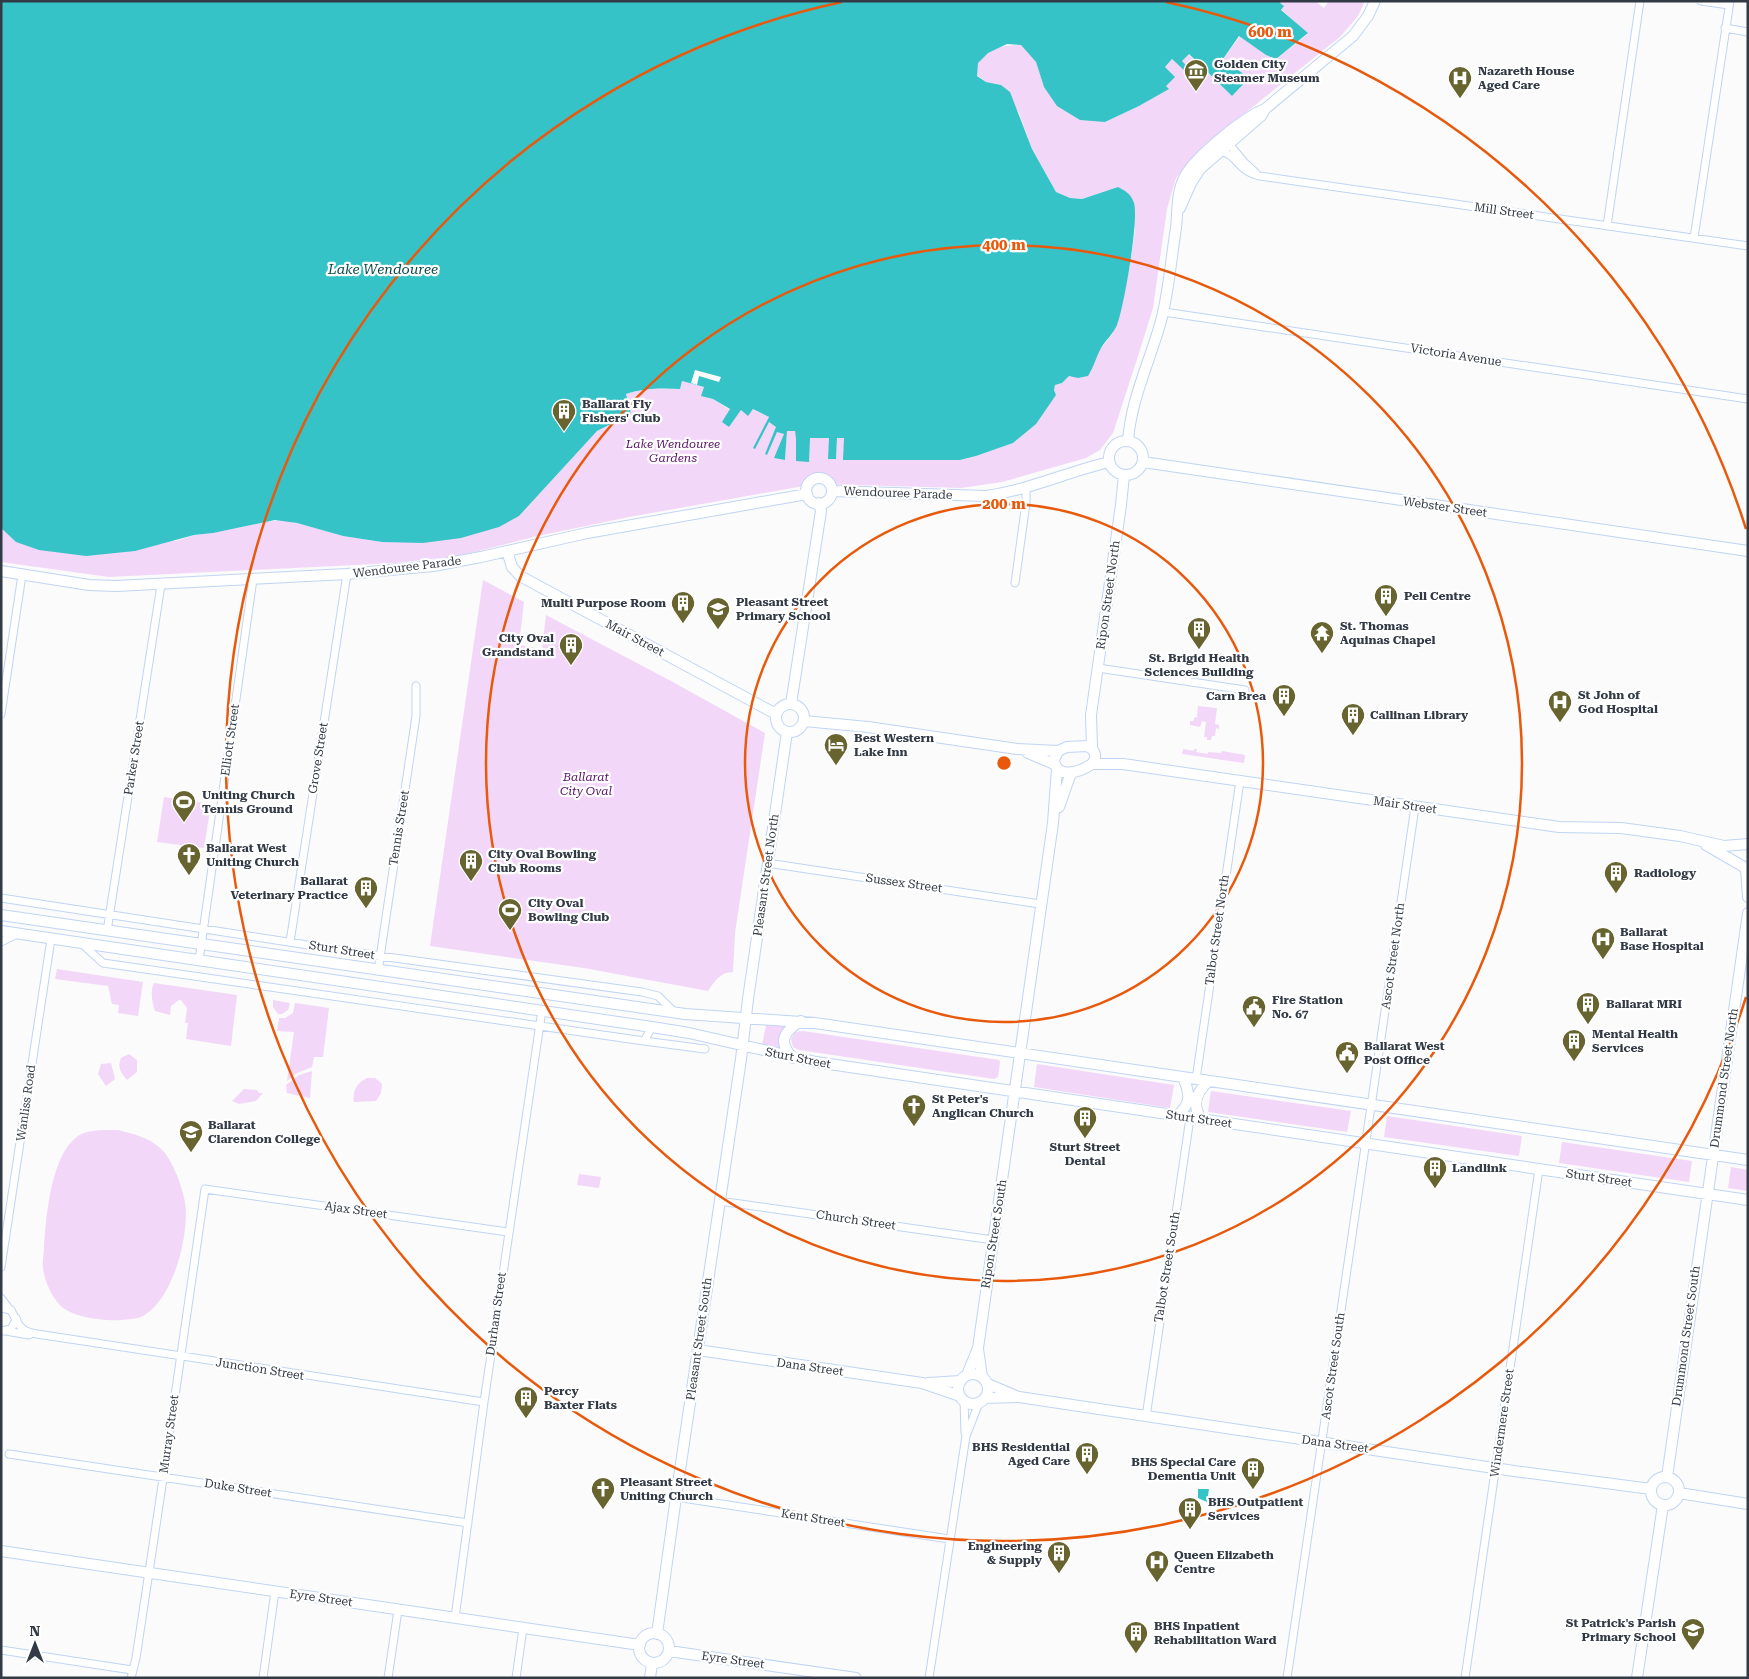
<svg xmlns="http://www.w3.org/2000/svg" width="1749" height="1679" font-family="'Roboto Serif',serif">
  <style>
    .green { fill: #f2d7f8 }
    .water { fill: #36c3c7 }
    .pier { fill: #fafbfa }
    .lines { fill: none; stroke-linecap: round; stroke-linejoin: round }
    .street-casing { stroke: #c0d4f4; stroke-width: 9 }
    .secondary-casing { stroke: #c0d4f4; stroke-width: 12 }
    .street { stroke: #fff; stroke-width: 7 }
    .secondary { stroke: #fff; stroke-width: 10 }
    .ring { fill: none; stroke: #e8590c; stroke-width: 2.5 }
    .labels { text-anchor: middle; stroke-width: 4.5; stroke-linejoin: round; paint-order: stroke }
    .poi-label { font-size: 12px; font-weight: bold; fill: #323a46; stroke: #fff; text-anchor: start }
    .street-label { font-size: 12px; fill: #323a46; stroke: #fff }
    .park-label { font-size: 12px; font-style: italic; fill: #591367; stroke: #fff }
    .water-label { font-size: 14px; font-style: italic; fill: #0a484a; stroke: #fff }
    .centre { fill: #e8590c; stroke: #fff; stroke-width: 2.5 }
    .ring-label { font-size: 15px; text-anchor: middle; font-weight: bold; fill: #e8590c; stroke: #fff; stroke-width: 4.5; stroke-linejoin: round; paint-order: stroke }
  </style>
  <rect width="100%" height="100%" fill="#fafbfa"/>
  <!-- green -->
  <path class="green" d="M1282,1H1315L1324,8L1329,1H1365L1358,16L1341,36L1199,150L1176,178L1167,209L1153,308L1138,356L1113,433L1100,450L1086,458L1002,482L961,488L815,484L629,517L533,537L459,556L395,563L109,577L1,562V528L16,542L176,541L194,535L213,533L266,522L281,520L297,523L343,536L382,542L519,516L597,431L631,414L626,394C644,388 660,388 679,389L682,381L704,387L702,396L713,399L730,410L729,427L741,410L752,409L769,417L755,449L768,422L777,426L765,454L767,455L777,431L784,434L775,458L785,460L787,431H795L796,439V460L810,438H829V459H836L837,438H844V460H960L976,456L1013,443L1019,438L1056,395L1054,390L1055,385L1062,383L1069,376L1085,377L1090,373L1100,349L1111,336L1120,313L1130,265L1135,229L1118,187L1082,199L1070,198L1056,192L1032,149L1019,113L1001,85L986,82L977,75C977,72 976,66 978,63C985,49 1007,44 1021,45L1036,62L1044,87L1105,122L1139,106L1168,89L1166,86L1165,67L1172,59L1188,74L1182,61L1188,54L1232,96L1223,59L1240,36L1266,55L1276,59L1308,34L1281,9L1280,3Z
    M483,580L524,602L519,645L542,649L546,615L669,680L765,733L735,933L733,972C720,972 715,981 708,991L584,968L430,946Z
    M1198,706L1217,708L1215,724L1219,725V729L1216,728L1215,736H1212L1211,740H1207V737H1204L1206,722L1202,721L1200,727L1190,725V721H1193L1195,717H1199L1197,716Z
    M1183,749L1194,751V749H1197L1196,752L1208,754V752L1221,753L1222,751L1245,755L1244,763L1182,754Z
    M164,797L211,804L204,848L157,842Z
    M57,969L143,982L138,1016L118,1013L119,1005L112,1004L108,986L55,979Z
    M154,983L237,995L231,1046L186,1039L188,1023H185L187,1008L181,1000H179L171,1006L170,1015L155,1011C152,1002 150,991 154,983Z
    M273,1000L290,1003L288,1010L282,1014H278L273,1007Z
    M295,1003L329,1008L323,1057H314L312,1067L297,1073L287,1081L294,1032L277,1031L279,1018H285L293,1013Z
    M766,1025L787,1026L783,1050L762,1045Z
    M803,1031L999,1060L1000,1062L998,1077L994,1079L799,1050L793,1047L791,1039L795,1032Z
    M129,1054L137,1060V1072L127,1080C121,1073 117,1068 121,1058Z
    M111,1063L115,1079L106,1086L98,1074L101,1064Z
    M1037,1064L1174,1085L1170,1108L1034,1087Z
    M312,1071L310,1098L287,1093L286,1085L299,1075Z
    M367,1078H375L382,1084L381,1093L376,1101L354,1102C352,1091 357,1083 367,1078Z
    M244,1089L257,1090L259,1093H263L256,1101L239,1104L232,1101Z
    M1211,1091L1351,1111L1347,1132L1208,1112Z
    M1387,1116L1522,1136L1519,1156L1384,1137Z
    M118,1130C133,1134 148,1137 160,1148C172,1158 182,1186 185,1202C190,1234 173,1302 141,1317C136,1319 127,1319 122,1320C104,1321 70,1318 58,1303C50,1293 45,1281 43,1269C42,1262 44,1253 44,1246C46,1217 51,1154 78,1136C88,1129 106,1130 118,1130Z
    M1562,1142L1692,1161L1689,1182L1559,1163Z
    M1731,1167L1748,1170V1191L1728,1188Z
    M579,1174L601,1177L599,1188L577,1185Z"/>
  <!-- water -->
  <path class="water" d="M1,1H1282L1280,3L1284,6L1281,10L1308,33L1276,59L1266,55L1239,36L1223,59L1249,78L1232,96L1189,54L1182,61L1191,71L1188,74L1172,59L1165,67L1175,77L1166,86L1169,89L1139,106L1105,122L1080,120L1057,106L1044,87L1036,62L1021,45L1007,44L988,53L978,63L977,76L986,82L1001,85L1010,92L1032,149L1056,192L1070,198L1082,199L1118,187C1126,191 1131,194 1134,203C1139,220 1124,307 1117,325C1113,334 1106,340 1101,348C1096,357 1094,367 1088,376L1078,378L1069,376L1062,383L1055,385L1054,390L1056,395L1036,424L1013,443L976,456L960,460H843L844,438H837L836,459H828L829,438H810L809,462L796,461V439L795,431H787L785,460L774,458L784,434L777,432L767,455L765,454L776,427L769,422L755,449L753,448L769,417L753,409L748,416L741,410L729,427L722,422L730,409L713,399L701,396L704,387L682,381L680,389C661,388 644,388 626,394L631,414L597,431L519,516L499,527L461,538L423,543L382,542L343,536L297,523L275,520L213,533L194,535L135,551L86,556L39,550L16,542L1,528Z
    M1198,1489H1209L1207,1502L1198,1498Z"/>
  <!-- pier -->
  <path class="pier" d="M695,370L721,377L719,382L699,376L697,385L691,383Z"/>
  <g class="lines">
    <!-- street casing -->
    <g class="street-casing">
      <path id="street" d="M1701,1L1729,5
        M1725,28L1748,32
        M1229,144L1244,162L1256,173
        M1220,151C1237,154 1238,172 1260,176L1748,246
        M1607,226L1640,1
        M1694,238L1730,1
        M1164,312L1748,399
        M1015,583L1026,503V487
        M1098,668L1245,690
        M1,714L22,575
        M767,863L1040,904
        M1,898L380,956L642,992L658,996L674,1012
        M107,931L161,585
        M1,942L17,934
        M290,942L347,574
        M81,943L103,963L644,1041L652,1027
        M199,960L253,579
        M378,971L416,716V686
        M644,1041L705,1049
        M1196,1079L1240,781
        M719,1201L993,1240
        M1,1267L51,939
        M1,1298L10,1310
        M1,1308L11,1310L16,1320L11,1329L1,1331
        M16,1318C19,1329 26,1332 37,1334L484,1402
        M6,1331L29,1335
        M964,1400L965,1433
        M1146,1417L1190,1118
        M9,1454L468,1523
        M676,1497L949,1539
        M455,1618L484,1402L542,1010
        M1,1650L132,1670
        M131,1678L136,1658L160,1499L205,1189L508,1232
        M263,1678L275,1591
        M388,1678L398,1610
        M516,1678L523,1628
        M929,1678L966,1436L979,1403
        M1287,1678L1415,807
        M1465,1678L1539,1169"/>
    </g>
    <!-- secondary casing -->
    <g class="secondary-casing">
      <path id="secondary" d="M1180,208L1191,183L1200,169L1261,116L1265,109L1353,36L1368,16L1375,1
        M1109 458a17 17 0 1 1 34 0a17 17 0 1 1-34 0Z
        M1128,441C1131,399 1150,361 1161,321C1169,291 1171,258 1176,228C1178,210 1176,193 1185,176C1196,156 1244,117 1265,109
        M1143,462L1748,551
        M806 491a13 13 0 1 1 26 0a13 13 0 1 1-26 0Z
        M832,491L986,496C1029,490 1067,472 1109,462
        M507,551L512,567L520,576L776,714
        M1,571L89,585L116,586L347,574L433,566L481,557L587,533L807,494
        M791,704L821,511L819,503
        M776 718a14 14 0 1 1 28 0a14 14 0 1 1-28 0Z
        M804,721L868,727L1017,749L1058,751
        M1087,746C1095,749 1098,757 1092,764C1080,772 1056,780 1054,760L1058,751L1067,747Z
        M1092,748L1091,715L1121,505L1124,475
        M1028,753L1054,764
        M1092,764H1123L1559,827L1621,828L1680,836L1724,846L1748,844
        M1059,807L1071,773
        M1706,845L1744,867
        M1746,869L1748,897
        M1,915L685,1014L815,1023L1748,1160
        M1,931L652,1027L689,1033L816,1062L1748,1200
        M793,1058C777,1042 784,1031 801,1021
        M1177,1116C1192,1103 1190,1094 1183,1077
        M1202,1120C1191,1105 1196,1092 1209,1081
        M978,1349L982,1377
        M698,1350L922,1383L960,1396
        M958 1389a15 15 0 1 1 30 0a15 15 0 1 1-30 0Z
        M967,1375L978,1348L1053,823L1057,769
        M928,1383L961,1381
        M988,1384L1016,1396
        M985,1398L1019,1397L1514,1471L1651,1489
        M1667,1477L1748,913
        M1651 1491a14 14 0 1 1 28 0a14 14 0 1 1-28 0Z
        M1679,1493L1748,1504
        M1,1551L640,1645
        M639 1648a15 15 0 1 1 30 0a15 15 0 1 1-30 0Z
        M657,1634L676,1497L741,1059L748,999L787,732
        M669,1651L856,1678
        M650,1678L652,1663
        M1637,1678L1663,1505"/>
    </g>
    <!-- street -->
    <use href="#street" class="street"/>
    <!-- secondary -->
    <use href="#secondary" class="secondary"/>
  </g>
  <!-- distance rings -->
  <g class="ring">
    <circle cx="1004" cy="763" r="259"/>
    <circle cx="1004" cy="763" r="518"/>
    <path d="M1746 997A778 778 0 1 1 842 2M1166 2A778 778 0 0 1 1746 529"/>
  </g>
  <!-- icons -->
  <defs>
    <g id="museum-pin" transform="scale(1.25)"><path d="M0 17L-7.5 6A9.5 9.5 0 1 1 7.5 6Z" fill="#676430" stroke="#fff"/><path d="M0-6L6-3V-2H-6V-3ZM-5-1h2V3h-2ZM-1-1h2V3h-2ZM3-1h2V3H3ZM-6 4H6V6H-6Z" fill="#fff"/></g>
    <g id="hospital-pin" transform="scale(1.25)"><path d="M0 17L-7.5 6A9.5 9.5 0 1 1 7.5 6Z" fill="#676430" stroke="#fff"/><path d="M-5-5h3v3.5h4V-5h3V5h-3V1.5h-4V5h-3Z" fill="#fff"/></g>
    <g id="building-pin" transform="scale(1.25)"><path d="M0 17L-7.5 6A9.5 9.5 0 1 1 7.5 6Z" fill="#676430" stroke="#fff"/><path d="M-4-6H4V6H1V3H-1V6H-4ZM-2.5-4.3h1.7v1.8h-1.7ZM.8-4.3h1.7v1.8H.8ZM-2.5-1h1.7V.8h-1.7ZM.8-1h1.7V.8H.8Z" fill="#fff"/></g>
    <g id="school-pin" transform="scale(1.25)"><path d="M0 17L-7.5 6A9.5 9.5 0 1 1 7.5 6Z" fill="#676430" stroke="#fff"/><path d="M0-5L7-2L0 1L-7-2ZM-4 1L0 2.5L4 1V4Q0 6-4 4Z" fill="#fff"/></g>
    <g id="temple-pin" transform="scale(1.25)"><path d="M0 17L-7.5 6A9.5 9.5 0 1 1 7.5 6Z" fill="#676430" stroke="#fff"/><path d="M0-6L5-2H3V0L6.5 2.5H4V6H1.5V3h-3V6H-4V2.5H-6.5L-3 0V-2H-5Z" fill="#fff"/></g>
    <g id="hotel-pin" transform="scale(1.25)"><path d="M0 17L-7.5 6A9.5 9.5 0 1 1 7.5 6Z" fill="#676430" stroke="#fff"/><path d="M-6-4.5h1.5V1H6V5H4.5V3h-9V5H-6ZM-4 0a1.8 1.8 0 1 1 3.6 0ZM.5 0V-2.5h3Q6-2.5 6 0Z" fill="#fff"/></g>
    <g id="stadium-pin" transform="scale(1.25)"><path d="M0 17L-7.5 6A9.5 9.5 0 1 1 7.5 6Z" fill="#676430" stroke="#fff"/><path d="M0-5a6.5 5 0 1 0 0 10a6.5 5 0 1 0 0-10ZM-3.5-1.8h7v3.6h-7Z" fill="#fff"/></g>
    <g id="church-pin" transform="scale(1.25)"><path d="M0 17L-7.5 6A9.5 9.5 0 1 1 7.5 6Z" fill="#676430" stroke="#fff"/><path d="M-1.2-6h2.4v3.5h3.3v2.4h-3.3V6h-2.4V-.1h-3.3v-2.4h3.3Z" fill="#fff"/></g>
    <g id="civic-pin" transform="scale(1.25)"><path d="M0 17L-7.5 6A9.5 9.5 0 1 1 7.5 6Z" fill="#676430" stroke="#fff"/><path d="M-.6-6.5H3V-4.5H.6V-3L4-1V1h2V6H-6V1h2V-1L-.6-3ZM-1.2 2.5V6h2.4V2.5Z" fill="#fff"/></g>
  </defs>
  <g fill-rule="evenodd">
    <use href="#museum-pin" x="1196" y="71"/>
    <use href="#hospital-pin" x="1460" y="78"/>
    <use href="#building-pin" x="564" y="411"/>
    <use href="#building-pin" x="1386" y="596"/>
    <use href="#building-pin" x="683" y="603"/>
    <use href="#school-pin" x="718" y="609"/>
    <use href="#building-pin" x="1199" y="629"/>
    <use href="#temple-pin" x="1322" y="633"/>
    <use href="#building-pin" x="571" y="645"/>
    <use href="#building-pin" x="1284" y="696"/>
    <use href="#hospital-pin" x="1560" y="702"/>
    <use href="#building-pin" x="1353" y="715"/>
    <use href="#hotel-pin" x="836" y="745"/>
    <use href="#stadium-pin" x="184" y="802"/>
    <use href="#church-pin" x="189" y="855"/>
    <use href="#building-pin" x="471" y="861"/>
    <use href="#building-pin" x="1616" y="873"/>
    <use href="#building-pin" x="366" y="888"/>
    <use href="#stadium-pin" x="510" y="910"/>
    <use href="#hospital-pin" x="1603" y="939"/>
    <use href="#building-pin" x="1588" y="1004"/>
    <use href="#civic-pin" x="1254" y="1007"/>
    <use href="#building-pin" x="1574" y="1041"/>
    <use href="#civic-pin" x="1347" y="1053"/>
    <use href="#church-pin" x="914" y="1106"/>
    <use href="#building-pin" x="1085" y="1118"/>
    <use href="#school-pin" x="191" y="1132"/>
    <use href="#building-pin" x="1435" y="1168"/>
    <use href="#building-pin" x="526" y="1398"/>
    <use href="#building-pin" x="1087" y="1454"/>
    <use href="#building-pin" x="1253" y="1469"/>
    <use href="#church-pin" x="603" y="1489"/>
    <use href="#building-pin" x="1190" y="1509"/>
    <use href="#building-pin" x="1059" y="1553"/>
    <use href="#hospital-pin" x="1157" y="1562"/>
    <use href="#school-pin" x="1693" y="1630"/>
    <use href="#building-pin" x="1136" y="1633"/>
  </g>
  <g class="labels">
    <!-- poi labels -->
    <g class="poi-label">
      <text x="1214" y="68">Golden City<tspan x="1214" dy="14">Steamer Museum</tspan></text>
      <text x="1478" y="75">Nazareth House<tspan x="1478" dy="14">Aged Care</tspan></text>
      <text x="582" y="408">Ballarat Fly<tspan x="582" dy="14">Fishers' Club</tspan></text>
      <text x="1404" y="600">Pell Centre</text>
      <text x="736" y="606">Pleasant Street<tspan x="736" dy="14">Primary School</tspan></text>
      <text x="666" y="607" text-anchor="end">Multi Purpose Room</text>
      <text x="1340" y="630">St. Thomas<tspan x="1340" dy="14">Aquinas Chapel</tspan></text>
      <text x="554" y="642" text-anchor="end">City Oval<tspan x="554" dy="14">Grandstand</tspan></text>
      <text x="1199" y="662" text-anchor="middle">St. Brigid Health<tspan x="1199" dy="14">Sciences Building</tspan></text>
      <text x="1578" y="699">St John of<tspan x="1578" dy="14">God Hospital</tspan></text>
      <text x="1266" y="700" text-anchor="end">Carn Brea</text>
      <text x="1370" y="719">Callinan Library</text>
      <text x="854" y="742">Best Western<tspan x="854" dy="14">Lake Inn</tspan></text>
      <text x="202" y="799">Uniting Church<tspan x="202" dy="14">Tennis Ground</tspan></text>
      <text x="206" y="852">Ballarat West<tspan x="206" dy="14">Uniting Church</tspan></text>
      <text x="488" y="858">City Oval Bowling<tspan x="488" dy="14">Club Rooms</tspan></text>
      <text x="1634" y="877">Radiology</text>
      <text x="348" y="885" text-anchor="end">Ballarat<tspan x="348" dy="14">Veterinary Practice</tspan></text>
      <text x="528" y="907">City Oval<tspan x="528" dy="14">Bowling Club</tspan></text>
      <text x="1620" y="936">Ballarat<tspan x="1620" dy="14">Base Hospital</tspan></text>
      <text x="1272" y="1004">Fire Station<tspan x="1272" dy="14">No. 67</tspan></text>
      <text x="1606" y="1008">Ballarat MRI</text>
      <text x="1592" y="1038">Mental Health<tspan x="1592" dy="14">Services</tspan></text>
      <text x="1364" y="1050">Ballarat West<tspan x="1364" dy="14">Post Office</tspan></text>
      <text x="932" y="1103">St Peter's<tspan x="932" dy="14">Anglican Church</tspan></text>
      <text x="208" y="1129">Ballarat<tspan x="208" dy="14">Clarendon College</tspan></text>
      <text x="1085" y="1151" text-anchor="middle">Sturt Street<tspan x="1085" dy="14">Dental</tspan></text>
      <text x="1452" y="1172">Landlink</text>
      <text x="544" y="1395">Percy<tspan x="544" dy="14">Baxter Flats</tspan></text>
      <text x="1070" y="1451" text-anchor="end">BHS Residential<tspan x="1070" dy="14">Aged Care</tspan></text>
      <text x="1236" y="1466" text-anchor="end">BHS Special Care<tspan x="1236" dy="14">Dementia Unit</tspan></text>
      <text x="620" y="1486">Pleasant Street<tspan x="620" dy="14">Uniting Church</tspan></text>
      <text x="1208" y="1506">BHS Outpatient<tspan x="1208" dy="14">Services</tspan></text>
      <text x="1042" y="1550" text-anchor="end">Engineering<tspan x="1042" dy="14">&amp; Supply</tspan></text>
      <text x="1174" y="1559">Queen Elizabeth<tspan x="1174" dy="14">Centre</tspan></text>
      <text x="1676" y="1627" text-anchor="end">St Patrick's Parish<tspan x="1676" dy="14">Primary School</tspan></text>
      <text x="1154" y="1630">BHS Inpatient<tspan x="1154" dy="14">Rehabilitation Ward</tspan></text>
    </g>
    <!-- street labels -->
    <g class="street-label">
      <text transform="translate(1504 211) rotate(8)" y="4">Mill Street</text>
      <text transform="translate(1456 355) rotate(9)" y="4">Victoria Avenue</text>
      <text transform="translate(898 493) rotate(2)" y="4">Wendouree Parade</text>
      <text transform="translate(1445 507) rotate(8)" y="4">Webster Street</text>
      <text transform="translate(407 567) rotate(-7)" y="4">Wendouree Parade</text>
      <text transform="translate(1108 595) rotate(-82)" y="4">Ripon Street North</text>
      <text transform="translate(635 638) rotate(28)" y="4">Mair Street</text>
      <text transform="translate(230 740) rotate(-82)" y="4">Elliott Street</text>
      <text transform="translate(134 758) rotate(-81)" y="4">Parker Street</text>
      <text transform="translate(318 758) rotate(-81)" y="4">Grove Street</text>
      <text transform="translate(1405 805) rotate(8)" y="4">Mair Street</text>
      <text transform="translate(399 828) rotate(-81)" y="4">Tennis Street</text>
      <text transform="translate(766 875) rotate(-82)" y="4">Pleasant Street North</text>
      <text transform="translate(904 883) rotate(8)" y="4">Sussex Street</text>
      <text transform="translate(1217 930) rotate(-82)" y="4">Talbot Street North</text>
      <text transform="translate(342 950) rotate(9)" y="4">Sturt Street</text>
      <text transform="translate(1393 956) rotate(-82)" y="4">Ascot Street North</text>
      <text transform="translate(798 1058) rotate(11)" y="4">Sturt Street</text>
      <text transform="translate(1724 1078) rotate(-82)" y="4">Drummond Street North</text>
      <text transform="translate(26 1103) rotate(-82)" y="4">Wanliss Road</text>
      <text transform="translate(1199 1119) rotate(8)" y="4">Sturt Street</text>
      <text transform="translate(1599 1178) rotate(8)" y="4">Sturt Street</text>
      <text transform="translate(356 1210) rotate(8)" y="4">Ajax Street</text>
      <text transform="translate(856 1220) rotate(8)" y="4">Church Street</text>
      <text transform="translate(994 1234) rotate(-81)" y="4">Ripon Street South</text>
      <text transform="translate(1167 1267) rotate(-81)" y="4">Talbot Street South</text>
      <text transform="translate(496 1314) rotate(-82)" y="4">Durham Street</text>
      <text transform="translate(1686 1336) rotate(-82)" y="4">Drummond Street South</text>
      <text transform="translate(699 1339) rotate(-82)" y="4">Pleasant Street South</text>
      <text transform="translate(1333 1366) rotate(-82)" y="4">Ascot Street South</text>
      <text transform="translate(810 1367) rotate(8)" y="4">Dana Street</text>
      <text transform="translate(260 1369) rotate(9)" y="4">Junction Street</text>
      <text transform="translate(1502 1423) rotate(-82)" y="4">Windermere Street</text>
      <text transform="translate(169 1434) rotate(-82)" y="4">Murray Street</text>
      <text transform="translate(1335 1444) rotate(8)" y="4">Dana Street</text>
      <text transform="translate(238 1488) rotate(9)" y="4">Duke Street</text>
      <text transform="translate(813 1518) rotate(9)" y="4">Kent Street</text>
      <text transform="translate(321 1598) rotate(8)" y="4">Eyre Street</text>
      <text transform="translate(733 1660) rotate(8)" y="4">Eyre Street</text>
    </g>
    <!-- park labels -->
    <g class="park-label">
      <text x="673" y="448">Lake Wendouree<tspan x="673" dy="14">Gardens</tspan></text>
      <text x="586" y="781">Ballarat<tspan x="586" dy="14">City Oval</tspan></text>
    </g>
    <!-- water labels -->
    <g class="water-label">
      <text x="383" y="274">Lake Wendouree</text>
    </g>
  </g>
  <circle cx="1004" cy="763" r="8" class="centre"/>
  <g class="ring-label">
    <text x="1270" y="37">600 m</text>
    <text x="1004" y="250">400 m</text>
    <text x="1004" y="509">200 m</text>
  </g>
  <!-- border -->
  <rect width="1749" height="1679" fill="none" stroke="#323a46" stroke-width="5"/>
  <!-- north arrow -->
  <g transform="translate(35 1644)" stroke="#ffffff" stroke-width="4" paint-order="stroke">
  <path d="M0-4L9 19L0 12L-9 19Z" fill="#323a46"/>
  <text y="-8" font-size="14" font-weight="bold" text-anchor="middle" fill="#323a46">N</text>
  </g>
</svg>
